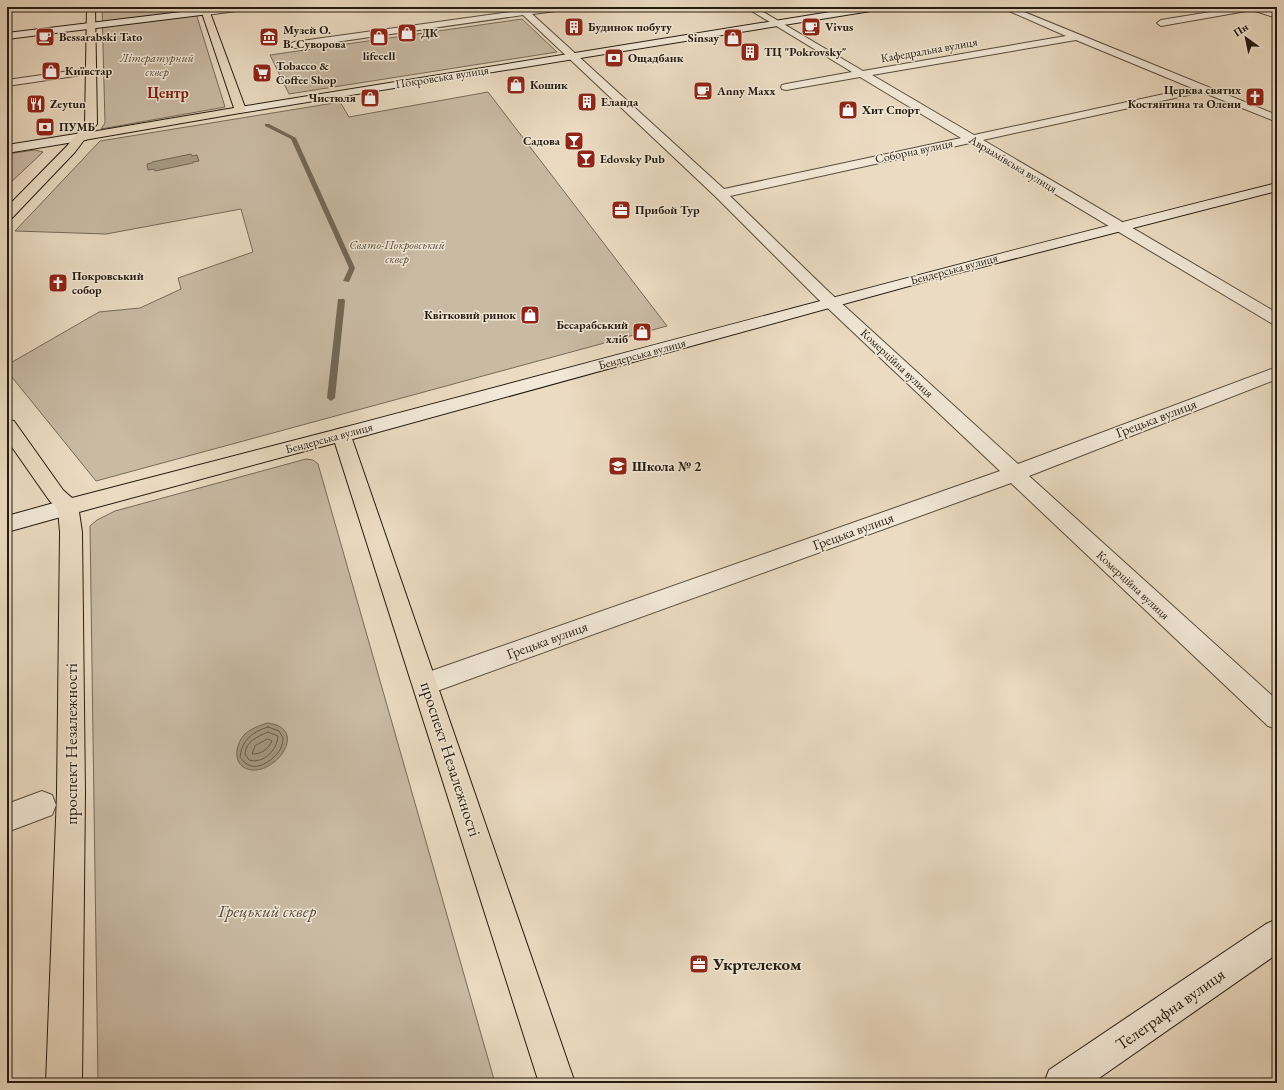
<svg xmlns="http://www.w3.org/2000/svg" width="1284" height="1090" font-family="'EB Garamond',serif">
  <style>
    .green { fill: #c9baa4; stroke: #766a5a }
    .water { fill: #a79a85; stroke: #736756 }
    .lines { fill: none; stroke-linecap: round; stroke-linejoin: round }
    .shore { stroke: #665a4a; stroke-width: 1 }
    .stream { fill: #736756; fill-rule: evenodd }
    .street-casing { stroke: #564b3c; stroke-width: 2 }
    .secondary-casing { stroke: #241b10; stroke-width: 2 }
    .primary-casing { stroke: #241b10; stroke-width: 2 }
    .street { fill: #f2e8d7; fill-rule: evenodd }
    .secondary { fill: #f2e8d7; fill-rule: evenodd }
    .primary { fill: #ebdbc2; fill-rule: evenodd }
    .labels { text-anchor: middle; stroke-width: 3; stroke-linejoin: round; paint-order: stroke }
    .far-poi-label { font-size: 12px; font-weight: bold; fill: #241b10; stroke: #f2e8d7; text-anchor: start }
    .far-street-label { font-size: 12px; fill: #241b10; stroke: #f2e8d7 }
    .far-park-label { font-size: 12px; font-style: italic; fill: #564b3c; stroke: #f2e8d7 }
    .street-label { font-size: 14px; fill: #241b10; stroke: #f2e8d7 }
    .poi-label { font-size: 14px; font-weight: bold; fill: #241b10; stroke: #f2e8d7; text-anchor: start }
    .far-district-label { font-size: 15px; font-weight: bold; fill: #7a1f14; stroke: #f2e8d7 }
    .near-street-label { font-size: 17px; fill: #241b10; stroke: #f2e8d7 }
    .near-park-label { font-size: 17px; font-style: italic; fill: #564b3c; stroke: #f2e8d7 }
    .near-poi-label { font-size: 17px; font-weight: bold; fill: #241b10; stroke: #f2e8d7; text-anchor: start }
  </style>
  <rect width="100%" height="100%" fill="#ebdbc2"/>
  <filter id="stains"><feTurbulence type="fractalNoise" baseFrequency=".005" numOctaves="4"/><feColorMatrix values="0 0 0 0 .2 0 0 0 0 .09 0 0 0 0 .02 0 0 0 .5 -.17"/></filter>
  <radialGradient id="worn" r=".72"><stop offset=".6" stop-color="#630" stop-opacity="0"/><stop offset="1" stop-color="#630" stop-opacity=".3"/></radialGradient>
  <!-- green -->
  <path class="green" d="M102,7H194L225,107L101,129L105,123Z
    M522,19L557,52L289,94L270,55Z
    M488,92L667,326L96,481L7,371V365L99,312L140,308L181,289L178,278L253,252L241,209L106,234L15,231L100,141L340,102L349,117Z
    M35,150L43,152L7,186V154Z
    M306,459L313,460L318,464L495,1083H98L90,526L97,520L115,511Z"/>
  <!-- water -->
  <path class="water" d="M191,154L192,156L197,155L199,161L193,162V163L155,171L154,169L148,170L147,164L152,163V162Z
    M267,723C308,727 279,772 252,770C232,768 234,745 245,734C252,728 259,726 267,723Z"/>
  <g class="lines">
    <!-- shore -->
    <path class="shore" d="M268,727L279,731L283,738C283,741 282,745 281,748C276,758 258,772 247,764C244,763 242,759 240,757C242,740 252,732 268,727Z
      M268,732L278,736C277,750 264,764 249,760L245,754C246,741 257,737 268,732Z
      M268,739L272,741C268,749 262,754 252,754L255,746Z"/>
    <!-- stream -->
    <path class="stream" d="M265,124H269L296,138L355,268L349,282L343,281L349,268L291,139L265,126Z
      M338,299H344L345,301L335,398L331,401L327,398Z"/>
    <!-- street casing -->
    <g class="street-casing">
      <path id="street" d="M224,7H248L244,10L206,15L202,12L206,9Z
        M515,7H524L527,10L546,7H568L564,10L532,14L724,189L961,138L860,77L786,90L782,89L781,87L782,85L786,84L852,72L745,7H755L863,71L1066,36L1000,7H1012L1277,115V122L1202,92L983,140L1277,313V325L1271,323L970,143L730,196L828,291L1018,464L1277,367V379L1029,476L1277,700V729L1268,726L1011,483L426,695L417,692L413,684L417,676L1000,471L816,297L716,197L523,15L294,48L289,45L294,42L518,11ZM1076,40L1192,88L974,135L872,75Z
        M1241,7H1260L1277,12V18L1252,10L1161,26L1157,23L1161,20Z
        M91,68L95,69L96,71L95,73L7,86V80Z
        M42,791L52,795L56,805L52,815L7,832V804Z"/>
    </g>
    <!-- secondary casing -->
    <g class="secondary-casing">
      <path id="secondary" d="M861,7H881L877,10L240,113L234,110L240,107Z
        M206,9L210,12L209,14L7,39V33Z
        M82,133L86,134L88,137L86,140L7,153V145Z
        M1277,183V191L931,280L342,442L335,440L332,435L335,430L342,428C653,346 964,261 1277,183Z
        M68,499L75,501L79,507L75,513L7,532V516Z
        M1277,919V954L1092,1083H1044L1049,1070L1266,924Z"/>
    </g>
    <!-- primary casing -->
    <g class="primary-casing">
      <path id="primary" d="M87,7H95L97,124L91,132L234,108L200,7H208L246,110L240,113L84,140L75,152L12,218L7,219V207L67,146L85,124Z
        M7,420L14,421L63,490L72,498L342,428L349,430L575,1083H539L335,443L79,512L82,532L85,794L82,1083H46L57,794L60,532L58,510L49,500L7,440Z"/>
    </g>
    <!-- street -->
    <use href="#street" class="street"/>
    <!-- secondary -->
    <use href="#secondary" class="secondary"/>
    <!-- primary -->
    <use href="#primary" class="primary"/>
  </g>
  <!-- icons -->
  <defs>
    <g id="building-square" transform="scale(1)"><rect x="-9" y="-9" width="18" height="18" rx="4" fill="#8f2418" stroke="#f2e8d7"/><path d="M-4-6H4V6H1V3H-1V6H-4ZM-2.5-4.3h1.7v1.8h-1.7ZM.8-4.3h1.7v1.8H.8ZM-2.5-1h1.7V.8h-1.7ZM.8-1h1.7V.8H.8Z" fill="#fff"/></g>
    <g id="cafe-square" transform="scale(1)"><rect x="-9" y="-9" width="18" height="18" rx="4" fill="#8f2418" stroke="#f2e8d7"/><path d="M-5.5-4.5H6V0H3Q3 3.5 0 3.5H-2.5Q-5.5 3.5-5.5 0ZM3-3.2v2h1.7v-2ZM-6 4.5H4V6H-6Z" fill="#fff"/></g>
    <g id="shop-square" transform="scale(1)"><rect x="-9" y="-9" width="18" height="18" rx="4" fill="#8f2418" stroke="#f2e8d7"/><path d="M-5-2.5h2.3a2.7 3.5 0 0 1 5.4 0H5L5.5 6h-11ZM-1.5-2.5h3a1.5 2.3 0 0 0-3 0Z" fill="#fff"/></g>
    <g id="museum-square" transform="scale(1)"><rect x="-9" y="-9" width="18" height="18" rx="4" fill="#8f2418" stroke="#f2e8d7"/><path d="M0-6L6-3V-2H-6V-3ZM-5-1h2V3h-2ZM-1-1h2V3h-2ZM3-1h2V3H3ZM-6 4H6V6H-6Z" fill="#fff"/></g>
    <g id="bank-square" transform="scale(1)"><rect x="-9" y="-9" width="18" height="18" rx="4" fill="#8f2418" stroke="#f2e8d7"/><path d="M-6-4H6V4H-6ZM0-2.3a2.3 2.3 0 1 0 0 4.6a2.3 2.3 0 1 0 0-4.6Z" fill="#fff"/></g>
    <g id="supermarket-square" transform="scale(1)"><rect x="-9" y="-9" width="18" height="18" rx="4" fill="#8f2418" stroke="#f2e8d7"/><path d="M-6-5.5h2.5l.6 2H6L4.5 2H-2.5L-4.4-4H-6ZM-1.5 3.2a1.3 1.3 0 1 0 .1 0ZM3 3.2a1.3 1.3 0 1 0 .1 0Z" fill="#fff"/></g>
    <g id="church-square" transform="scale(1)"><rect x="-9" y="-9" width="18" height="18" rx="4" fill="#8f2418" stroke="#f2e8d7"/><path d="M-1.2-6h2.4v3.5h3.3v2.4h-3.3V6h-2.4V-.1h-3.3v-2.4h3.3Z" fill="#fff"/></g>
    <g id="restaurant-square" transform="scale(1)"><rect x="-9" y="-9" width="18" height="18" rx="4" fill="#8f2418" stroke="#f2e8d7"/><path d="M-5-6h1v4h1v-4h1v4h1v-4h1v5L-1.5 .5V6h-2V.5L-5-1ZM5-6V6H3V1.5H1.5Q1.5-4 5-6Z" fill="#fff"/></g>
    <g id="bar-square" transform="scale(1)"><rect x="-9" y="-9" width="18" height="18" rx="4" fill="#8f2418" stroke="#f2e8d7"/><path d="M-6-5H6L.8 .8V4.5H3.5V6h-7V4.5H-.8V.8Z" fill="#fff"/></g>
    <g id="office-square" transform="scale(1)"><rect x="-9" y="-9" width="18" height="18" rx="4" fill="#8f2418" stroke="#f2e8d7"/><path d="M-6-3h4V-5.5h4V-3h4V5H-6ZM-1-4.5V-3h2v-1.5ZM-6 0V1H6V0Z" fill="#fff"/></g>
    <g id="school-square" transform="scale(1)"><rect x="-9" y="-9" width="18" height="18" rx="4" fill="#8f2418" stroke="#f2e8d7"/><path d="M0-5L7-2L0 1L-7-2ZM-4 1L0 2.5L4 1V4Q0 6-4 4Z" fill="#fff"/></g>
  </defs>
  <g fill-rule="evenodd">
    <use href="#building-square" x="574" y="27"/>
    <use href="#cafe-square" x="811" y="27"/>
    <use href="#shop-square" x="407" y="33"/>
    <use href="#cafe-square" x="45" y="37"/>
    <use href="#museum-square" x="269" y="37"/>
    <use href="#shop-square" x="379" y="37"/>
    <use href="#shop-square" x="733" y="38"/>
    <use href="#building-square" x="750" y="52"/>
    <use href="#bank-square" x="614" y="58"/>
    <use href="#shop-square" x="51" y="71"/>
    <use href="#supermarket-square" x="262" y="73"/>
    <use href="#shop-square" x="516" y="85"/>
    <use href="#cafe-square" x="703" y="91"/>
    <use href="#church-square" x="1255" y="97"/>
    <use href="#shop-square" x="370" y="98"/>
    <use href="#building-square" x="587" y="102"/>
    <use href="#restaurant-square" x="36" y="104"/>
    <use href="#shop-square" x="848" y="110"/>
    <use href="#bank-square" x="45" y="127"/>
    <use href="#bar-square" x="574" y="141"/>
    <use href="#bar-square" x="586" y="159"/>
    <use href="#office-square" x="621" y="210"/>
    <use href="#church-square" x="58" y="283"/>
    <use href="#shop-square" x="530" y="315"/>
    <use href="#shop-square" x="642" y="332"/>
    <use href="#school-square" x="618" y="466"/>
    <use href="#office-square" x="699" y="964"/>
  </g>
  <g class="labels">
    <!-- far-poi labels -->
    <g class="far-poi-label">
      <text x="588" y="31">Будинок побуту</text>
      <text x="825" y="31">Vivus</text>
      <text x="283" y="34">Музей О.<tspan x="283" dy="14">В. Суворова</tspan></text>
      <text x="421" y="37">ДК</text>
      <text x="59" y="41">Bessarabski Tato</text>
      <text x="719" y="42" text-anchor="end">Sinsay</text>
      <text x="764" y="56">ТЦ "Pokrovsky"</text>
      <text x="379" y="60" text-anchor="middle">lifecell</text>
      <text x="628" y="62">Ощадбанк</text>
      <text x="276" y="70">Tobacco &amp;<tspan x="276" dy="14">Coffee Shop</tspan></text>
      <text x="65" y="75">Київстар</text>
      <text x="530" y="89">Кошик</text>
      <text x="1241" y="94" text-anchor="end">Церква святих<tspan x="1241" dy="14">Костянтина та Олени</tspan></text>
      <text x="717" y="95">Anny Maxx</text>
      <text x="356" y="102" text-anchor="end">Чистюля</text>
      <text x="601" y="106">Еланда</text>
      <text x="50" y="108">Zeytun</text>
      <text x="862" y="114">Хит Спорт</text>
      <text x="59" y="131">ПУМБ</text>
      <text x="560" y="145" text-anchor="end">Садова</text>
      <text x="600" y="163">Edovsky Pub</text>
      <text x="635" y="214">Прибой Тур</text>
      <text x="72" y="280">Покровський<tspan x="72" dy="14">собор</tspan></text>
      <text x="516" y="319" text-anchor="end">Квітковий ринок</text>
      <text x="628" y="329" text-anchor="end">Бесарабський<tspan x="628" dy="14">хліб</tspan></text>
    </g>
    <!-- far-street labels -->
    <g class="far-street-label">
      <text transform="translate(929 50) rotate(-10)" y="4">Кафедральна вулиця</text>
      <text transform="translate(442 77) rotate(-9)" y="4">Покровська вулиця</text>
      <text transform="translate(914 151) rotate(-12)" y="4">Соборна вулиця</text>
      <text transform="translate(1013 164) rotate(31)" y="4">Авраамівська вулиця</text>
      <text transform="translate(954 269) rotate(-15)" y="4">Бендерська вулиця</text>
      <text transform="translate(642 354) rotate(-15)" y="4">Бендерська вулиця</text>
      <text transform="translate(897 363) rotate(43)" y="4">Комерційна вулиця</text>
      <text transform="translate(329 438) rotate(-15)" y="4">Бендерська вулиця</text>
      <text transform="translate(1133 585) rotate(43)" y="4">Комерційна вулиця</text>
    </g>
    <!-- far-park labels -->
    <g class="far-park-label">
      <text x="157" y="62">Літературний<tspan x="157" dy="14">сквер</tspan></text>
      <text x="397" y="249">Свято-Покровський<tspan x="397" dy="14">сквер</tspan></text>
    </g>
    <!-- street labels -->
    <g class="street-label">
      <text transform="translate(1156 418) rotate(-21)" y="5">Грецька вулиця</text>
      <text transform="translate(853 531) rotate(-20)" y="5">Грецька вулиця</text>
      <text transform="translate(547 640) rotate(-20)" y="5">Грецька вулиця</text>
    </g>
    <!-- poi labels -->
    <g class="poi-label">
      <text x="632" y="471">Школа № 2</text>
    </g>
    <!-- far-district labels -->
    <g class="far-district-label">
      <text x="168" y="98">Центр</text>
    </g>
    <!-- near-street labels -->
    <g class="near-street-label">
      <text transform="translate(71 744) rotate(-90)" y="6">проспект Незалежності</text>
      <text transform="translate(451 759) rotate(72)" y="6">проспект Незалежності</text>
      <text transform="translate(1170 1009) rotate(-35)" y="6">Телеграфна вулиця</text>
    </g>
    <!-- near-park labels -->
    <g class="near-park-label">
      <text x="267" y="917">Грецький сквер</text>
    </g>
    <!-- near-poi labels -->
    <g class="near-poi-label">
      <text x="713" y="970">Укртелеком</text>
    </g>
  </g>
  <!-- margin -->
  <rect width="1284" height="1090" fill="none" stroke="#ebdbc2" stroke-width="24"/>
  <rect x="8" y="8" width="1268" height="1074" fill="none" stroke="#241b10" stroke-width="2"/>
  <rect x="12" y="12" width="1260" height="1066" fill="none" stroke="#241b10"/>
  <!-- north arrow -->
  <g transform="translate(1246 38) rotate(327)" stroke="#f2e8d7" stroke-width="3" paint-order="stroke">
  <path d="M0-3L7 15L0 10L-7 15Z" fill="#241b10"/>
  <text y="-6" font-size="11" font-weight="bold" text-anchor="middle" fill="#241b10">Пн</text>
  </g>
  <rect width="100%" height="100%" filter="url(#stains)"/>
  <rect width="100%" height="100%" fill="url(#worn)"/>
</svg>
